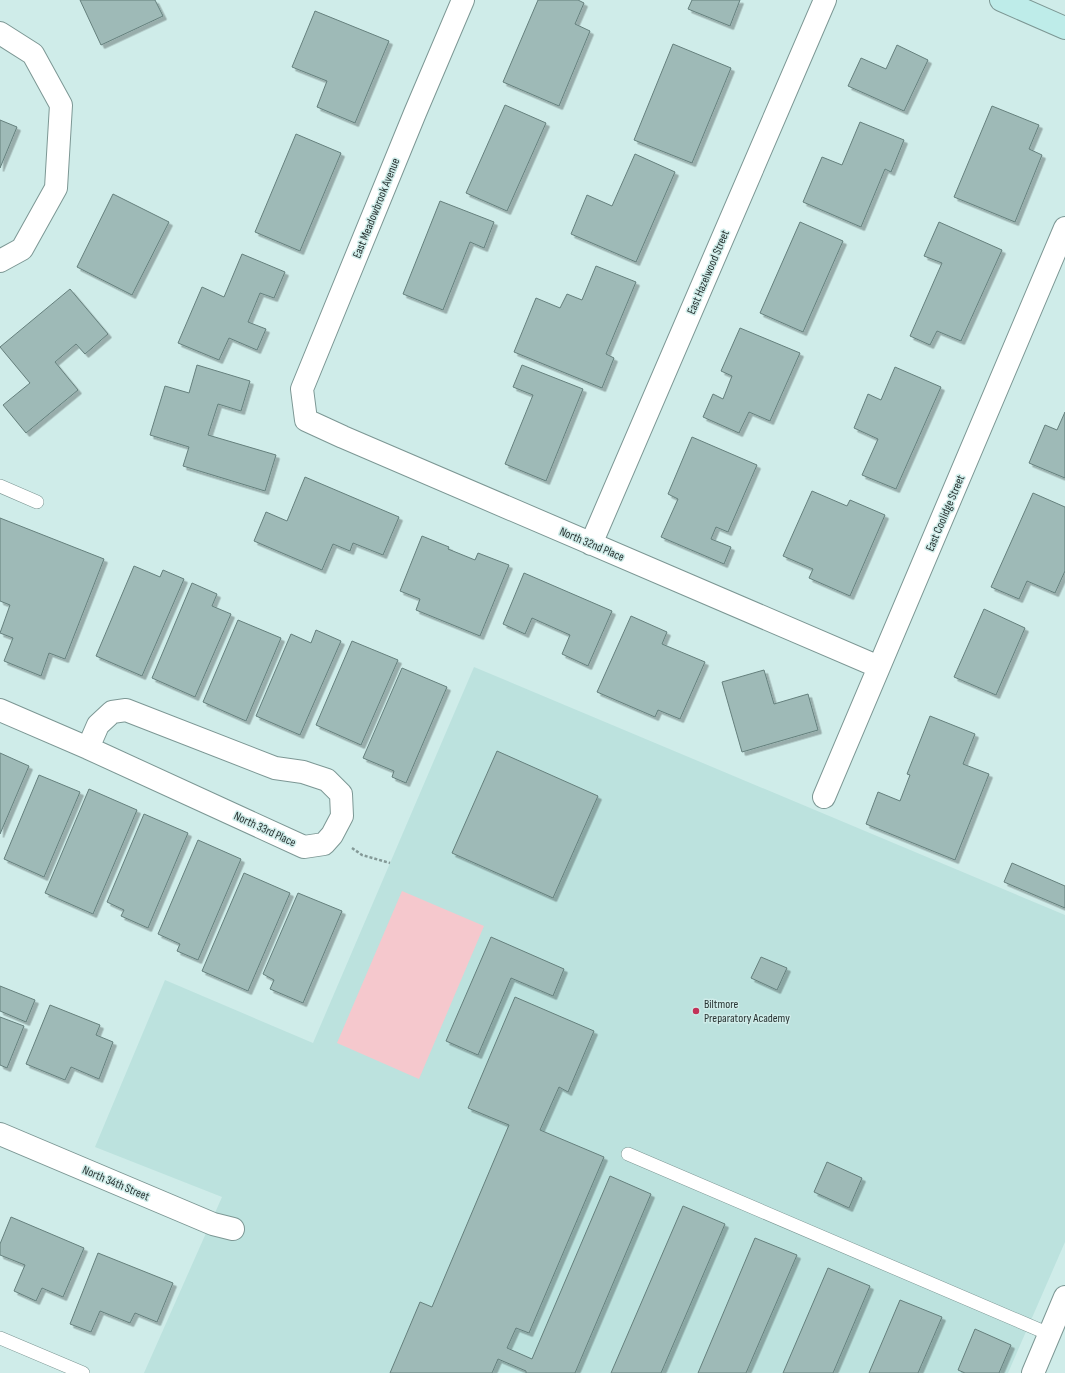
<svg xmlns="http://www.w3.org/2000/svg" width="1065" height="1373" font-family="'Sofia Sans Condensed',sans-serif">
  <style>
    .built { fill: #bce2de }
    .green { fill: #f5c8cd }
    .building { fill: #9ebab7; stroke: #65807d; filter: url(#shadow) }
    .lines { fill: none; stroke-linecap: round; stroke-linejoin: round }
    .lane-casing { stroke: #7c9794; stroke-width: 14 }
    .street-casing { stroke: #7c9794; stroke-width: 24 }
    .secondary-casing { stroke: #7c9794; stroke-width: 24 }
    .path { stroke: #849997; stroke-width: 2.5; stroke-dasharray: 3 2; stroke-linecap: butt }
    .lane { stroke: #fff; stroke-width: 13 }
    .street { stroke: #fff; stroke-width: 22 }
    .secondary { stroke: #beece9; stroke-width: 22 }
    .poi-dot { fill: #c23258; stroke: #cfece9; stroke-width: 1.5 }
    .labels { text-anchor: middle; stroke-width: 3; stroke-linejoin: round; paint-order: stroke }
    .street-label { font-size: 12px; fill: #283332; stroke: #cfece9 }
    .poi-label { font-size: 12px; fill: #283332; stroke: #cfece9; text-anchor: start }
  </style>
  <defs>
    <filter id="shadow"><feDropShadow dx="3.5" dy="3.5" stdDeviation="0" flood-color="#0004"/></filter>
  </defs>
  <rect width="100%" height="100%" fill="#cfece9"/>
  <!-- built -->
  <path class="built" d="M474,667L1065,915V1242L1008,1373H144L222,1197L95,1147L165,980L313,1043Z"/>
  <!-- green -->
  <path class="green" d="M402,891L484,926L419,1079L337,1043Z"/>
  <!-- building -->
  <path class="building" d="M80,0H155L163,16L101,45Z
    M538,0H578L584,3L575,24L590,31L559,106L503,82Z
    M692,0H740L730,26L688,9Z
    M315,11L389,41L355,123L317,107L327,81L292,67Z
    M673,44L731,68L692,163L634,140Z
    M897,45L928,60L904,111L848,86L861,58L886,69Z
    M505,105L546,123L507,211L466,193Z
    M992,106L1039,125L1029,149L1042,155L1015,222L954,197Z
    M0,120L17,127L0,168Z
    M860,122L904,140L891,172L885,169L861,227L803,202L822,157L842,165Z
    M296,134L341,153L300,251L255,232Z
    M635,154L675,172L636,262L571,234L587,195L612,206Z
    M113,194L169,222L132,295L77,267Z
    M440,201L494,222L484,248L470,242L443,310L403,294Z
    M800,222L843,241L803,332L760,313Z
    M939,222L1002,250L961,341L937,331L930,345L910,336L942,263L924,256Z
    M242,254L285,272L274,298L260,293L248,322L266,329L257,350L229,338L219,360L178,343L202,287L224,297Z
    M596,266L636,282L606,354L614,358L602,388L514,352L536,298L560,308L567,294L582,300Z
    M70,289L108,334L85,354L76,344L55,362L78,390L26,433L3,405L30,383L0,347Z
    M740,328L800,353L770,421L749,412L739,433L703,417L713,394L723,399L732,376L721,371Z
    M197,365L250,381L241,411L218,404L208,435L276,455L265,491L183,466L189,447L150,435L165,386L189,393Z
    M522,365L583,389L546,481L505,464L533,395L513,387Z
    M895,367L941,387L896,489L862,475L878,439L854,428L868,394L881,400Z
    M1065,412V478L1029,463L1045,425L1057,430Z
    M692,437L757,465L728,532L716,527L711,539L731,547L724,564L661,537L678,499L668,494Z
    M305,477L399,517L383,555L353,543L350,551L333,544L322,570L254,541L266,512L287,521Z
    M812,491L847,506L850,500L885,515L850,596L809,578L813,569L783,556Z
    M1033,493L1065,507V571L1055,593L1027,581L1019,599L991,587Z
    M0,518L104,559L65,659L49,653L41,676L4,661L13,638L0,633L10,605L0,601Z
    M422,536L449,547L448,549L475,560L478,553L509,565L480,636L416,610L420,599L400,591Z
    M134,566L160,577L163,570L184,579L142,676L96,656Z
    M524,573L612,611L588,666L562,654L570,635L532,618L525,634L503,624Z
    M192,583L217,594L212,606L231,614L195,697L152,678Z
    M984,609L1025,628L996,695L954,677Z
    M631,616L667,632L662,644L705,662L680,719L658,710L655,717L597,692Z
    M238,620L281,638L246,721L203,702Z
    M316,630L341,641L300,735L256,716L291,634L311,643Z
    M352,641L398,660L361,745L316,725Z
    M402,668L447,687L406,783L392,777L394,771L363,758Z
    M764,670L774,704L808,694L818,730L742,752L722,682Z
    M930,716L975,734L963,764L989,774L955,860L866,824L878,792L900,801L910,775L907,774Z
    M497,751L598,796L553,898L452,853Z
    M0,753L29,766L0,834Z
    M39,775L80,792L44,877L4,859Z
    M89,789L137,810L93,914L45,893Z
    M144,814L188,833L148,928L121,916L124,910L107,902Z
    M198,840L241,859L198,960L177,951L180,944L158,934Z
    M1012,863L1065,886V908L1004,882Z
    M244,873L290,893L248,991L202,971Z
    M298,893L342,911L303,1003L270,989L274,980L263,974Z
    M491,937L564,969L553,996L511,978L478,1055L446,1041Z
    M761,957L787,968L777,990L751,978Z
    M0,986L35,1000L26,1022L0,1011Z
    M515,997L594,1031L568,1092L559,1087L540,1130L604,1157L529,1333L516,1328L507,1348L532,1359L610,1176L651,1194L575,1373H526V1371L498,1359L492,1373H390L420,1302L432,1307L509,1125L468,1108Z
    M50,1005L100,1025L96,1035L113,1042L99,1079L71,1067L65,1080L26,1064Z
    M0,1017L24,1026L7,1068L0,1065Z
    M827,1162L862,1178L849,1208L814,1192Z
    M683,1206L725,1224L661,1373H611Z
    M11,1217L84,1248L63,1297L42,1288L36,1301L14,1291L25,1265L0,1255V1244Z
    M755,1238L797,1255L746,1373H698Z
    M98,1253L173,1283L157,1322L135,1313L130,1323L100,1311L91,1332L70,1324Z
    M828,1268L870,1286L833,1373H783Z
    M900,1300L942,1317L918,1373H869Z
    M975,1329L1011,1345L999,1373H965L958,1370Z"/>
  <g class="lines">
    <!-- lane casing -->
    <g class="lane-casing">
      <path id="lane" d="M0,486L37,502
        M628,1154L1049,1334
        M0,1338L83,1373"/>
    </g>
    <!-- street casing -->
    <g class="street-casing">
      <path id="street" d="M463,0L415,113L302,389L306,420L343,437L879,667
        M0,33L33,54L61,105L56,188L22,249L0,261
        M591,544L825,0
        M0,710L88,748L304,847L324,844L332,835L342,816L341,794L327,780L303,772L275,768L126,710L112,712L98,725L88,748
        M824,797L1065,228
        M0,1134L213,1224L233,1229
        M1033,1373L1065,1297"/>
    </g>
    <!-- secondary casing -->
    <g class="secondary-casing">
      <path id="secondary" d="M1001,0L1065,28"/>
    </g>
    <!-- path -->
    <path class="path" d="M352,848L362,855L390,863"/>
    <!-- lane -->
    <use href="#lane" class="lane"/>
    <!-- street -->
    <use href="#street" class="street"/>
    <!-- secondary -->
    <use href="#secondary" class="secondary"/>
  </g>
  <!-- markers -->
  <circle class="poi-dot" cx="696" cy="1011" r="4"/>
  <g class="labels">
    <!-- street labels -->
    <g class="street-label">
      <text transform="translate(376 208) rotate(-68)" y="4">East Meadowbrook Avenue</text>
      <text transform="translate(708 272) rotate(-67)" y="4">East Hazelwood Street</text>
      <text transform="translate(945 513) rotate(-67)" y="4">East Coolidge Street</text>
      <text transform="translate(592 544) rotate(23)" y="4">North 32nd Place</text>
      <text transform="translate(265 829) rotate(25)" y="4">North 33rd Place</text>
      <text transform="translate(116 1183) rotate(23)" y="4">North 34th Street</text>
    </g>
    <!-- poi labels -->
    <g class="poi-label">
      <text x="704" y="1008">Biltmore<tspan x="704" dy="14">Preparatory Academy</tspan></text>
    </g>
  </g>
</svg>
